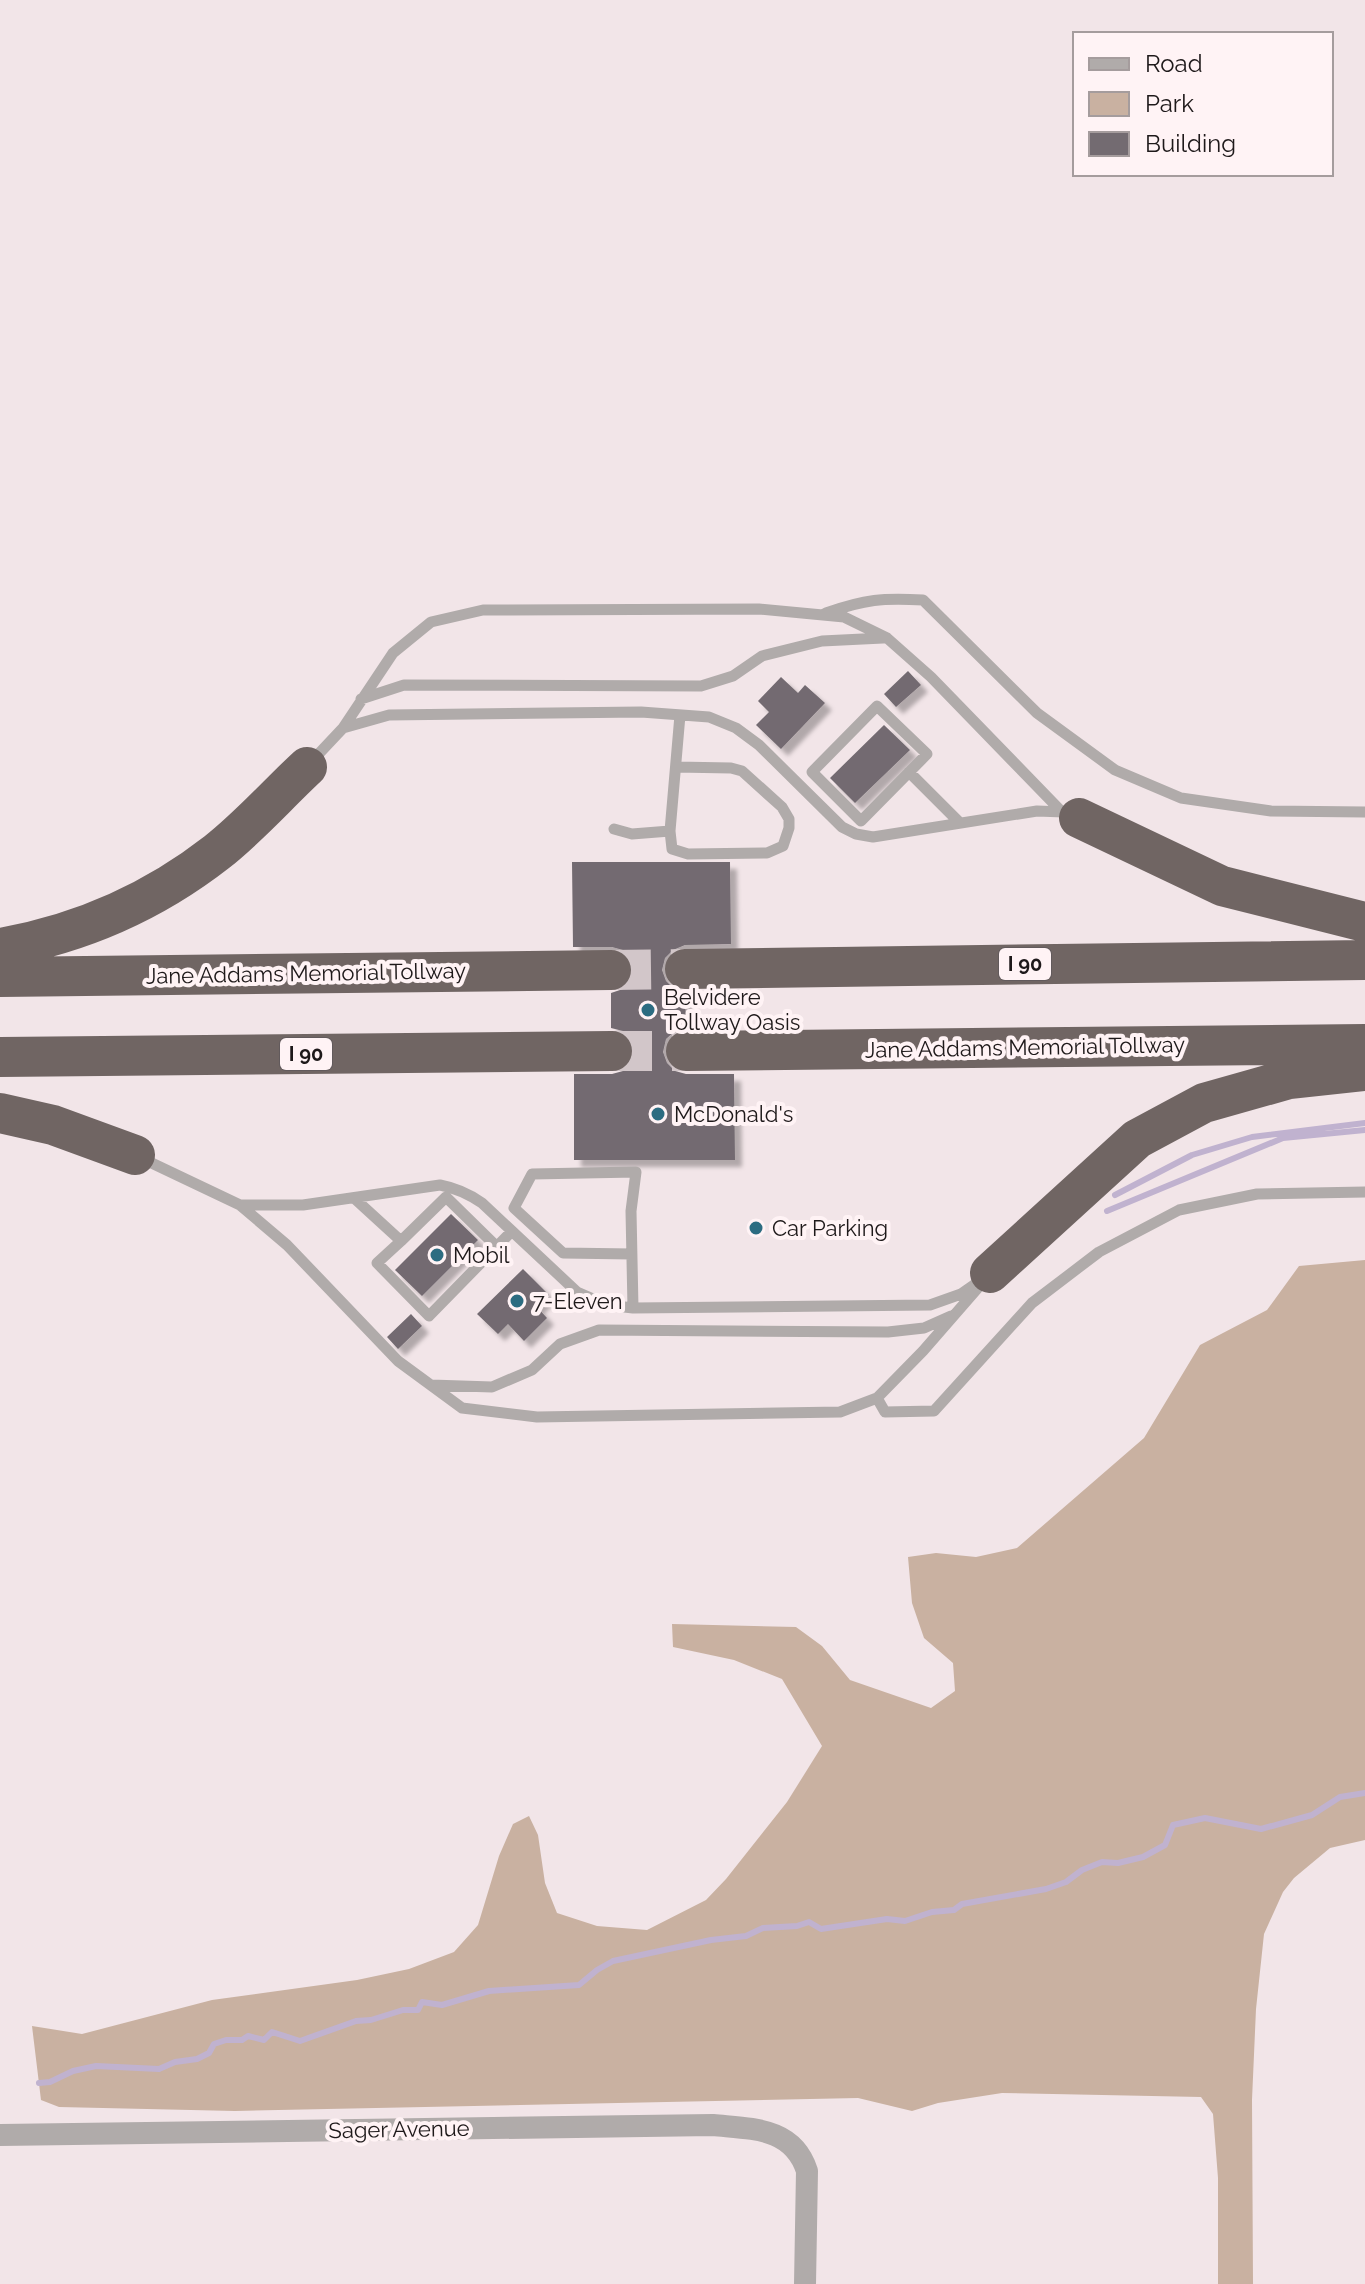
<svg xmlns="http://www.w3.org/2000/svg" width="1365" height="2284" font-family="Raleway,sans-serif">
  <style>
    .green { fill: #c9b1a1 }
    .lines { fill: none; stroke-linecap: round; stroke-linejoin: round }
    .stream { stroke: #c0b2cf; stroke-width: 6 }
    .building { fill: #736b71; filter: url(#shadow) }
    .highway-tunnel { stroke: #d2c6c9; stroke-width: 40; stroke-dasharray: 40 20; stroke-linecap: butt }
    .lane { stroke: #b0abaa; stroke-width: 11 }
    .street { stroke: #b0abaa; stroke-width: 22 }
    .highway { stroke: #706563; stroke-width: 40 }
    .poi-dot { fill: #2c6c81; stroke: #fff3f5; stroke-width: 3 }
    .labels { text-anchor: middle; stroke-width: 8; stroke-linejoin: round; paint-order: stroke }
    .shield { fill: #fff3f5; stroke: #625a5c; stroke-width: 2 }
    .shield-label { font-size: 20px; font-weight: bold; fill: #1e191a }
    .street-label { font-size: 22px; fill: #1e191a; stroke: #fff3f5 }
    .poi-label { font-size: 22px; fill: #1e191a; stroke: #fff3f5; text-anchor: start }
  </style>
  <defs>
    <filter id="shadow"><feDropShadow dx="7" dy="7" stdDeviation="2" flood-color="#0004"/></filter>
  </defs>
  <rect width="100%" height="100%" fill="#f2e5e8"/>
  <!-- green -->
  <path class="green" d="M1365,1260V1840L1330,1848L1294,1878L1283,1892L1264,1934L1256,2009L1252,2100L1253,2284H1218V2178L1213,2114L1201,2097L1002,2093L938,2103L912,2111L858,2098L235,2111L59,2107L41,2100L32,2026L82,2034L212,2000L357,1980L409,1969L454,1952L478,1925L499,1856L513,1824L529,1816L538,1835L545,1883L557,1913L597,1926L647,1930L706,1900L726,1879L787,1802L822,1746L782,1679L734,1660L673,1647L672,1624L796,1627L822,1646L850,1680L931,1708L955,1691L953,1663L924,1638L912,1603L908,1557L936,1553L976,1557L1017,1548L1144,1438L1200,1345L1267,1310L1299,1266Z"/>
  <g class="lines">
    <!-- stream -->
    <path class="stream" d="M1115,1195L1192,1155L1252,1137L1365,1123
      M1107,1211L1283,1138L1365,1130
      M39,2083L50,2082L73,2071L96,2066L159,2069L175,2062L197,2059L209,2053L214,2044L226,2040H242L248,2036L264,2040L272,2032L300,2041L356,2021L371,2020L403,2010H418L422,2002L442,2005L489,1991L579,1985L597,1970L613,1961L711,1940L746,1936L763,1928L797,1926L809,1922L821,1929L887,1919L905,1921L932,1912L954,1910L962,1904L1046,1889L1066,1882L1082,1870L1102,1862L1118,1863L1143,1857L1165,1845L1173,1825L1205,1818L1261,1829L1312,1815L1340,1797L1365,1793"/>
  </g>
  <!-- building -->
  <path class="building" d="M908,671L921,685L896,707L884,694Z
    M781,677L798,693L805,685L825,703L781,749L756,725L769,712L758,701Z
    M884,725L910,750L855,803L830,778Z
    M572,862H730L731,944L685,945L673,950L665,958L662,970L666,981L674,989L685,992L686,1028L675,1031L666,1039L663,1052L667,1063L675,1071L686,1074H734L735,1160H574V1074H612L623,1071L632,1063L635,1052L631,1039L623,1031L611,1028V993L623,989L631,981L634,969L630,958L623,950L612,947H573Z
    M451,1214L478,1240L422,1296L395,1270Z
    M523,1269L549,1295L537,1307L547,1318L524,1341L508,1324L498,1334L477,1314Z
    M411,1314L422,1326L398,1349L387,1337Z"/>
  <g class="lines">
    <!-- highway-tunnel -->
    <path class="highway-tunnel" d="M611,970L685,969
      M612,1051H686"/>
    <!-- lane -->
    <path class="lane" d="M826,613C866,599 882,598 923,600L1037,713L1115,770L1181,798L1271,811L1365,812
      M361,699L404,685L701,686L733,676L762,656L822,641L883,638
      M877,706L927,754L861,821L812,772Z
      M343,728L393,653L431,622L483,610L759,609L844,617L887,638L931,677L1061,811
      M311,762L343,728L389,715L641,712L709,717L736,728L759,745L842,827L856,834L873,837L1037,811L1064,812
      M676,767L731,768L742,771L782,807L789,819V828L783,846L767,853L688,854L672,849L670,831L680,715
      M909,772L959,822
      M614,829L632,834L670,831
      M139,1157L240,1205H303L440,1185C456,1188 469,1194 482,1203L577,1292L607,1305L633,1308L930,1305L961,1294L984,1278
      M354,1198L401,1241L446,1197L497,1247
      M240,1205L287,1245L398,1361L462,1408L537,1417L840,1412L877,1398L923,1351L977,1289
      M401,1241L377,1263L429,1316L512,1231
      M632,1254L563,1253L514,1208L532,1174L636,1172L631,1211L633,1308
      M431,1385L492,1387L532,1370L560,1344L599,1330L888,1332L924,1328L951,1316
      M877,1398L885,1412L934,1411L1032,1303L1099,1252L1179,1210L1257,1194L1365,1192"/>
    <!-- street -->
    <path class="street" d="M0,2135L713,2125C752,2129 793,2127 807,2171L805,2284"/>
    <!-- highway -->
    <path class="highway" d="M1079,818L1222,886L1365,922
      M0,948C80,934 153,902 217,852C249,827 277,795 307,767
      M685,969L1365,960
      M0,977L611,970
      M686,1051L1365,1044
      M0,1057L612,1051
      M0,1113L53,1125L135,1155
      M990,1273L1137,1139L1204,1103L1289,1079L1365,1071"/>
  </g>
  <!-- markers -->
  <g class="poi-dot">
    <circle cx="648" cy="1010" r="8"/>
    <circle cx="658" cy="1114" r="8"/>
    <circle cx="756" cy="1228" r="8"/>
    <circle cx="437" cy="1255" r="8"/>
    <circle cx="517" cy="1301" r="8"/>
  </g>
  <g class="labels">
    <!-- shield labels -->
    <g class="shield">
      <rect x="999" y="948" width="52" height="32" rx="6"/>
      <rect x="280" y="1038" width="52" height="32" rx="6"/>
    </g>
    <g class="shield-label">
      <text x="1025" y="971">I 90</text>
      <text x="306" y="1061">I 90</text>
    </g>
    <!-- street labels -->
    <g class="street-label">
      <text transform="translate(306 973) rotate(-1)" y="8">Jane Addams Memorial Tollway</text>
      <text transform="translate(1025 1047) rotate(-1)" y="8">Jane Addams Memorial Tollway</text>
      <text transform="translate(399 2129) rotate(-1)" y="8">Sager Avenue</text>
    </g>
    <!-- poi labels -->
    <g class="poi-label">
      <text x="664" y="1005">Belvidere<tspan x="664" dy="25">Tollway Oasis</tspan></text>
      <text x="674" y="1122">McDonald's</text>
      <text x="772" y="1236">Car Parking</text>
      <text x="453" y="1263">Mobil</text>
      <text x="533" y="1309">7-Eleven</text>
    </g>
  </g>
  <!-- legend -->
  <rect x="1073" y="32" width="260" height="144" fill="#fff3f5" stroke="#a59c9d" stroke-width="2"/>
  <rect x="1089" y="58" width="40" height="12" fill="#b0abaa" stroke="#a59c9d" stroke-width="2"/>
  <text x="1145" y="72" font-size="24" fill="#1e191a">Road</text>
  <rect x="1089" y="92" width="40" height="24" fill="#c9b1a1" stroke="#a59c9d" stroke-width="2"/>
  <text x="1145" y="112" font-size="24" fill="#1e191a">Park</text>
  <rect x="1089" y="132" width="40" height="24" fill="#736b71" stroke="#a59c9d" stroke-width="2"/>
  <text x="1145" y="152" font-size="24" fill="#1e191a">Building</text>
</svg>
